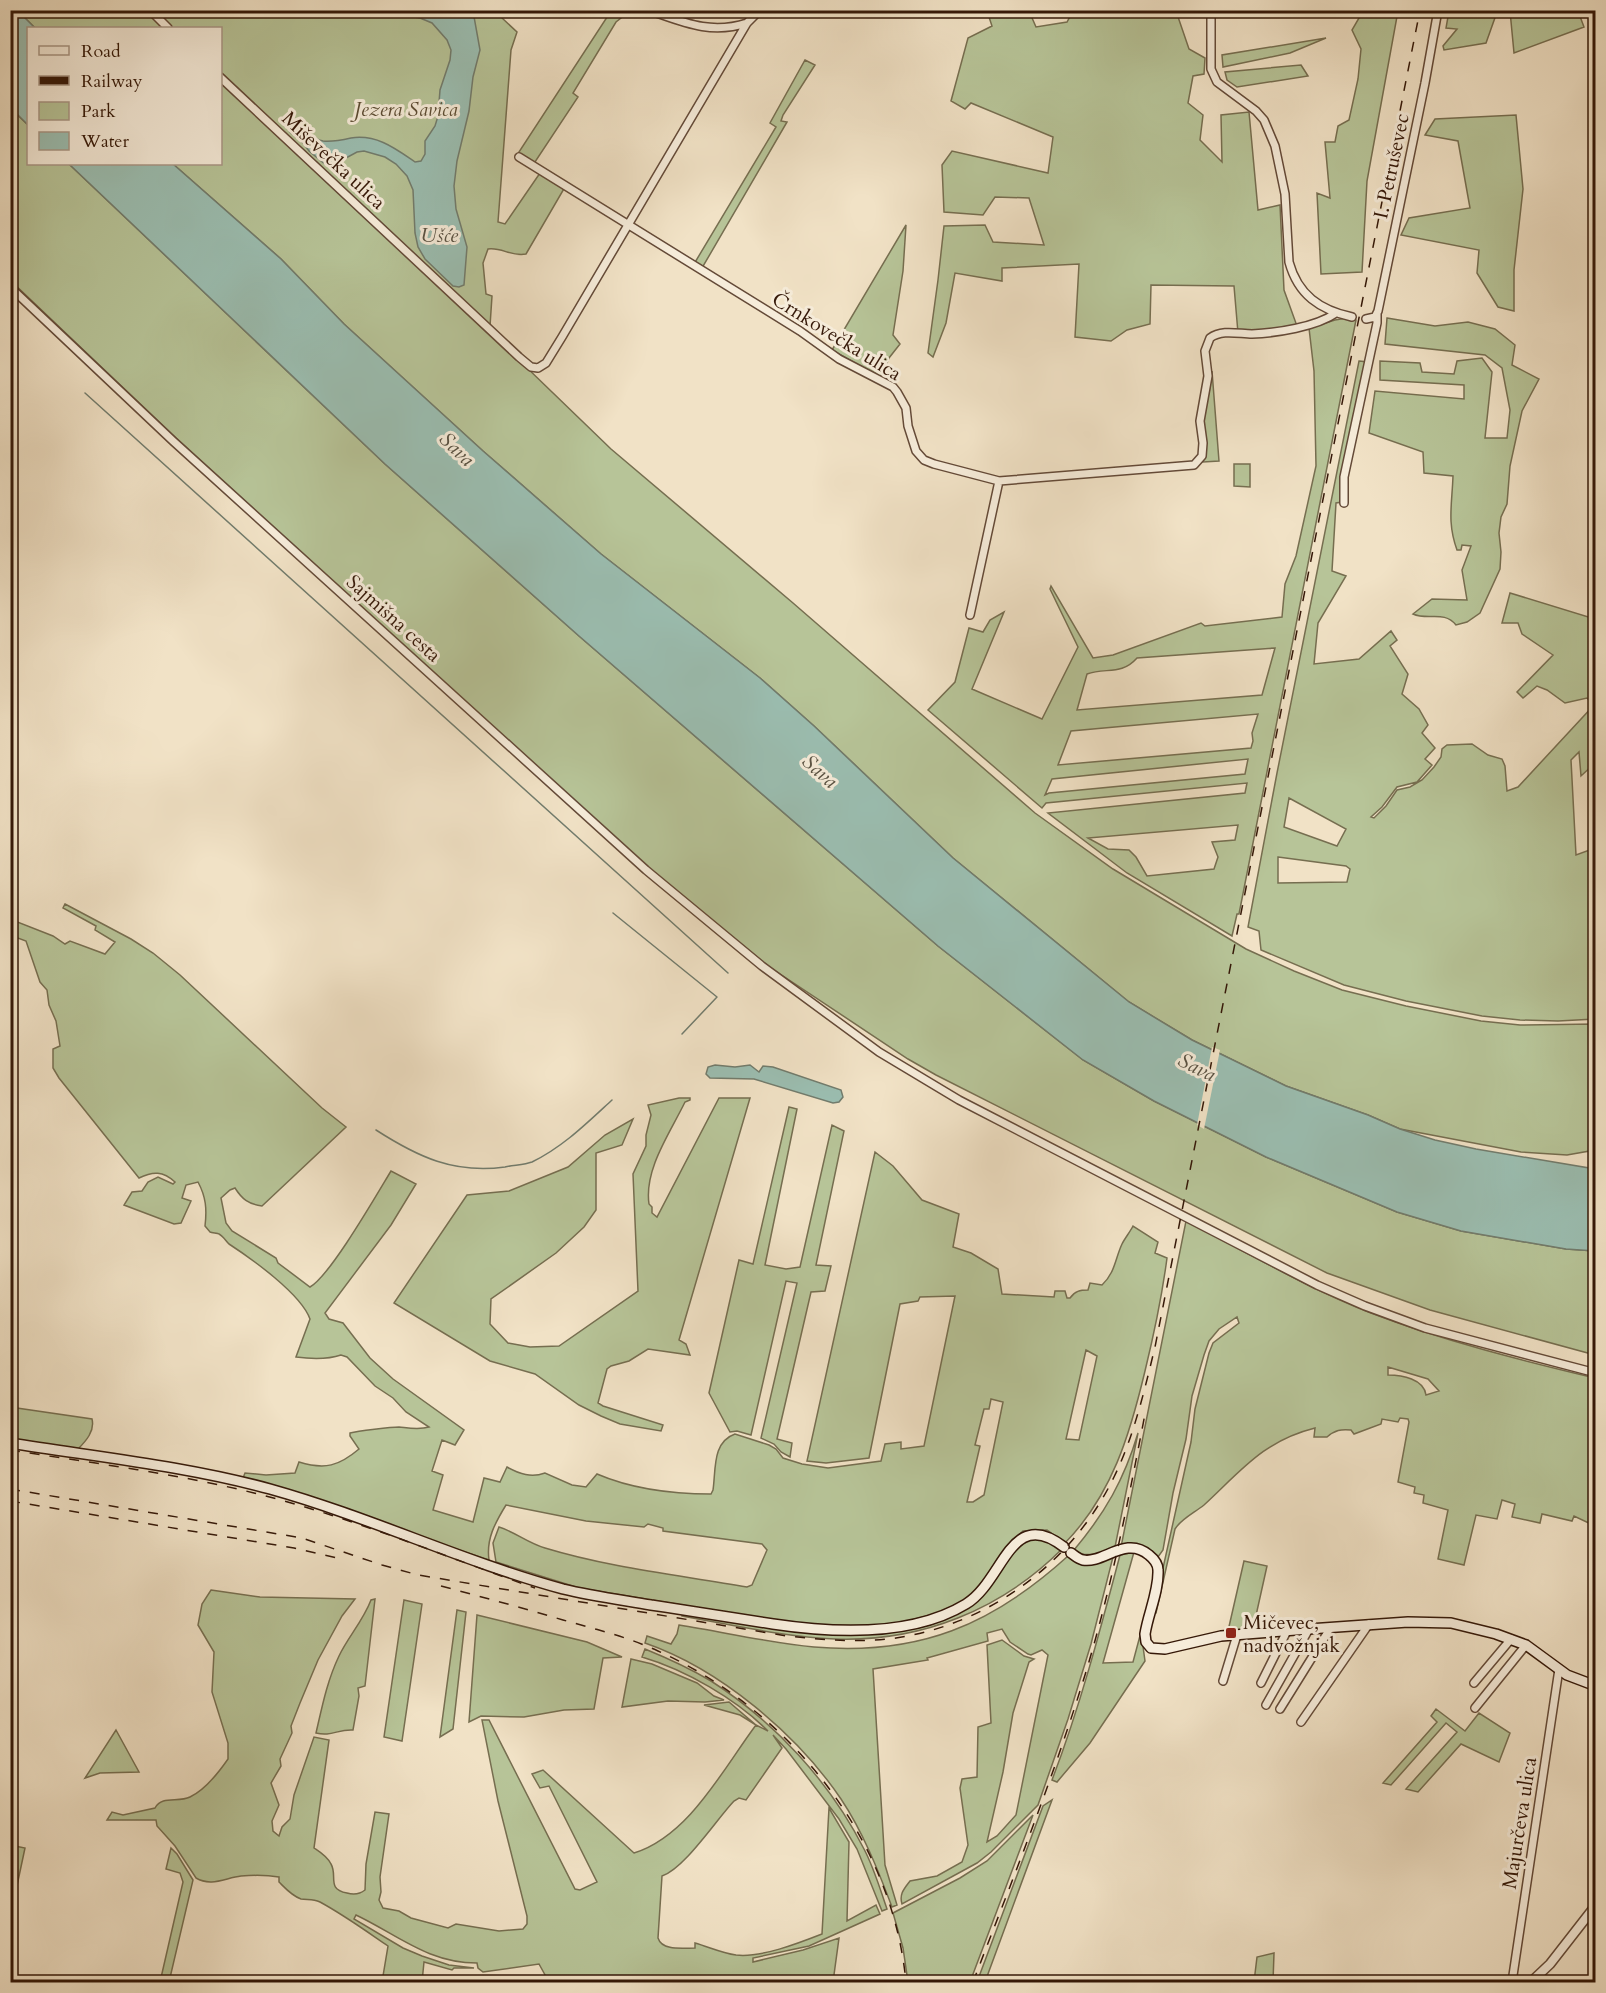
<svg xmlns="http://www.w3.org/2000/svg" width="1606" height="1993" font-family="Cardo,serif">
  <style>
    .green { fill: #b7c498; stroke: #766e50; stroke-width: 1.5; fill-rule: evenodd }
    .water { fill: #9bbeb1; stroke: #727c6d; stroke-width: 1.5 }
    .pier { fill: #f1e2c6 }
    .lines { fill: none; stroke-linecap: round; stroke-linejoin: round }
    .stream { stroke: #727c6d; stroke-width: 1.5 }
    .minor-casing { stroke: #644a38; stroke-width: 10 }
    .tertiary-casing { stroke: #644a38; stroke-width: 11 }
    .secondary-casing { stroke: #351808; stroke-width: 12 }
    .minor { stroke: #f6ecda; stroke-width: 7 }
    .tertiary { stroke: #f6ecda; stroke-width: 8 }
    .secondary { stroke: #f6ecda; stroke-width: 9 }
    .rail { stroke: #351808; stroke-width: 1.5; stroke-dasharray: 10 10; stroke-linecap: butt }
    .poi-dot { fill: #8f2418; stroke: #f6ecda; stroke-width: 2 }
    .labels { text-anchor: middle; stroke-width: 6; stroke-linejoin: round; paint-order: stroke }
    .park-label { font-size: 20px; font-style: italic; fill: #5c4c33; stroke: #f6ecda }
    .street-label { font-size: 20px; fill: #351808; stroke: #f6ecda }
    .poi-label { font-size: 20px; fill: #351808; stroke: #f6ecda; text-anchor: start }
    .water-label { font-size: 21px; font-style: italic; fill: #595243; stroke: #f6ecda }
  </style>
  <rect width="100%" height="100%" fill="#f1e2c6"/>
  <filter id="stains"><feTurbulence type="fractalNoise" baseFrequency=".00333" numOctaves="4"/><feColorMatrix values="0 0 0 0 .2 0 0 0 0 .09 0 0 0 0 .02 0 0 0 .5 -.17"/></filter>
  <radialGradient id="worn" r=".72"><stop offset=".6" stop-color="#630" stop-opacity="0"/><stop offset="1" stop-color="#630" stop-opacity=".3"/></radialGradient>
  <!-- green -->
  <path class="green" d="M1484,10L1497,12L1486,43L1444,50L1443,46L1457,29L1446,28L1449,11Z
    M18,11H146L165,28H35Z
    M154,11H501L502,18L517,32L511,50L498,222L505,224L540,173L565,187L526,254C511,257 502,247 488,249L483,263L486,294L492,296L490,326L221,73L220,28H172Z
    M611,11H630L616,22L573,93L578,97L533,165L517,155Z
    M987,11H1029L1036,27L1067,22L1073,11H1176L1189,49L1205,58L1204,74L1193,76L1188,103L1203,115L1200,140L1222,162L1221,115L1249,112L1258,210L1280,205L1284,290L1297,326L1238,333L1234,286L1151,285L1150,324L1127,330L1111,341L1075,337L1079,264L1002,268V281L955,273L946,323L933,357L928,353L938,280L944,226L985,225L993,242L1044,245L1029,198L995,197L983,215L944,212L942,165L952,151L1048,173L1053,137L971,103L965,109L951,101L968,38L992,26Z
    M1363,11H1398L1367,181L1362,272L1321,274L1317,193L1330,198L1325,142H1335L1338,126L1349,120L1358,79L1361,49L1352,30Z
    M1510,11H1578L1584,27L1514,53Z
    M1326,38L1290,53L1223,67L1222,55Z
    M805,60L815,65L783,115L781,121L787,122L702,268L694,264L776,127L770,123Z
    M1301,65L1308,76L1237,87L1227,80L1225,72Z
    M221,81L461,304L611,449L793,603L1035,813L1113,869L1246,949L1294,971L1342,990L1406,1006L1481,1021L1520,1025L1595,1024V1150L1567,1155L1521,1152L1400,1129L1368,1115L1286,1086L1192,1040L1129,1002L953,858L814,726L760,678L601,554L483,451L344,324L281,259L173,164H220Z
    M10,108L28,125V164H69L385,464L579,636L938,946L1083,1060L1154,1101L1266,1157L1397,1212L1461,1231L1566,1249L1595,1251V1355L1430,1310L1327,1273L936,1075L908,1059L768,966L649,869L177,439L11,281Z
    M1516,115L1523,189L1514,270V311L1498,307L1477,273L1479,250L1401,235L1409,218L1470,208L1458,141L1425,135L1435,119Z
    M906,225L903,271L893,335L900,344L889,358L881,378L832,350Z
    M1347,318L1356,320L1239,914H1237L1232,936L1127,873L1048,813L1245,793L1247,783L1046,803L1042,808L928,710L955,682L969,628L983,632L990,620L1004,612L972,689L1042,719L1078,647L1050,589L1051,586L1093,658L1113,655L1201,623L1205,626L1282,617L1285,584L1296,556L1316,466L1314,371L1309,328L1335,320ZM1275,648L1262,695L1077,710L1087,674C1106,667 1121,676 1137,658ZM1258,714L1252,733L1253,741L1251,748L1058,765L1071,731ZM1248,759L1245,774L1049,793L1045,795L1052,779ZM1238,825L1235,840L1212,842L1218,857L1214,869L1147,876L1136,857L1129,850L1108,849L1088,838Z
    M1387,318L1435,326L1468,322L1495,329L1515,345L1512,365L1539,379L1522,411L1510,466L1507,504L1501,517L1499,533L1501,552L1500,569L1480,613L1467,622L1456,625C1444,610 1428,621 1413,614L1432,599L1467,600L1462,570L1471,546L1462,545L1461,550H1457C1447,522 1452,505 1453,476L1424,473L1423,452L1369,433L1375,391L1464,399V385L1380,380V361L1420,363L1422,372L1454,374L1457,361L1482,358L1492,372L1485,438H1507L1510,410L1502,368L1485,355L1385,344Z
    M1359,361L1368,362L1342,502L1336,503L1332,571L1346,576L1318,623L1314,664L1359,659L1391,631L1397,640L1390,646L1408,674L1402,694L1419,709L1428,725L1422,733L1435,748L1425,759L1432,765L1417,782L1397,787L1382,807L1371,817L1374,818L1386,806L1397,790L1410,787L1422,780L1434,767L1441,757L1442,749L1447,745L1472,744L1488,755L1502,759L1505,766L1507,791L1518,787L1594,705L1587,698L1565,703L1547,690L1537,686L1523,698L1517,692L1553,655L1522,634L1518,623H1502L1510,593L1595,619V763L1581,776L1579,752L1571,760L1576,855L1595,848V1019L1558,1021L1520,1020L1482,1016L1406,1001L1344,985L1261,950L1259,931L1248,927L1277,773ZM1289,798L1346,829L1337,846L1284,827ZM1278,857L1346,866L1350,869L1347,882L1278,883Z
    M1212,371L1219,461L1203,462V411L1209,393Z
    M1234,464H1250V487L1234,486Z
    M65,904L131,939L153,953L180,975L322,1108L346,1127L262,1206C248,1204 242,1199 235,1188L230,1190L221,1198L226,1223L232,1231L276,1258L278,1263L310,1287C330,1276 377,1194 391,1171L416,1184L391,1225L325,1313L329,1319L343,1323L370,1358L393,1379L464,1430L455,1445L442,1440L432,1471L443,1475L433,1510L473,1522L484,1478L500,1482L507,1467C520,1474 531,1478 545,1473L572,1485L586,1487L597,1474C632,1489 673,1494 711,1494L713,1490C716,1470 712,1442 735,1434L769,1445L776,1449L783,1458L802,1464L828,1468L881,1461L885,1444L901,1442V1449L924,1446L955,1296L920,1297L918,1301L900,1304L869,1458L826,1463L807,1461L875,1152L893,1166L922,1200L959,1214L953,1247L971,1253L998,1269L1002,1294L1054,1297L1055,1291H1065L1067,1298H1070C1075,1291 1080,1290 1088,1290L1090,1283L1102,1285C1115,1273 1115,1259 1122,1244C1125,1238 1130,1232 1133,1226L1158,1242L1155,1253L1167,1258C1162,1296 1154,1334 1145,1371C1130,1434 1112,1495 1065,1543L1047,1530L1023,1531L1010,1544L984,1583L965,1600L938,1613L900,1623L861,1627L797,1624L579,1588L496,1562L493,1543L499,1527C515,1532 528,1543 545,1548C611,1568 679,1575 747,1587L752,1585L767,1550L762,1544L663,1531V1528L648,1524L644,1527L586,1521L506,1505C495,1523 486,1539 489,1560L243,1478L245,1473L266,1475L295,1473L299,1462C325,1470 339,1466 359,1449L350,1436V1433C358,1431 391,1427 399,1427C409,1428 419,1430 429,1427L406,1412L393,1398L375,1386L347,1357L341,1355C326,1360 311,1359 296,1357L310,1319C301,1294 252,1259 229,1244C226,1241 223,1236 219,1234C218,1233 212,1233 210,1232L205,1226C207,1209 206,1197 198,1182L186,1185L182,1198L191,1201L181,1223L174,1224L124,1205L132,1192L142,1191L148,1182L158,1177L173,1184L175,1182C163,1171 153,1171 139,1178L59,1078L53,1068V1049L60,1046L56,1021L49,1005L47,990L40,982L26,941L18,938L11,942L10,919L53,936L65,944L70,941L105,954L115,942L95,930L96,926L63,908ZM1086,1350L1097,1356L1079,1440L1066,1439ZM991,1399L1003,1402L984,1495L973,1502H967L980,1446L975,1445L984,1409H989Z
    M679,1098H690V1100L685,1102C670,1133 644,1169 649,1204L652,1207V1213L657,1217L719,1098H750L679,1340L686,1344L690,1355L648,1349L629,1361L611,1366L607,1369L598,1403L603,1406L663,1425L661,1431L620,1424L601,1416L579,1405L535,1374L490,1361L394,1303L467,1195L509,1191L568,1167L605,1135L633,1119L622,1145L596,1153V1210L584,1227L556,1253L491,1299L490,1324L508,1343L530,1347L559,1346L638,1291L633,1174L646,1146V1135L651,1115L648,1105Z
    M789,1107L797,1109L765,1265L786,1269L800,1267L832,1125L844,1131L816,1265L831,1266L825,1291L811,1292L777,1439L792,1443L790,1457L781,1452L774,1444L761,1438L797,1283L786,1281L751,1435L737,1431L730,1432L709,1393L739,1260L753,1264Z
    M1186,1221C1247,1252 1307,1288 1371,1313C1444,1341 1520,1360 1595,1378V1526L1574,1516L1572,1521L1542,1514L1540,1523L1512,1517L1515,1504L1502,1500L1497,1519L1476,1515L1464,1565L1438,1559L1448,1510L1423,1503L1424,1495L1414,1493L1415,1487L1398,1482L1409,1422L1408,1419L1400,1418L1398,1422L1382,1419L1381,1424L1354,1434L1351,1430C1341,1429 1335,1430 1327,1437H1314L1315,1428C1263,1441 1241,1471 1204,1505C1194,1513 1181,1519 1175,1529L1156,1613H1153L1191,1442L1195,1409L1209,1353L1213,1343L1239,1323L1237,1317L1219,1329L1209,1341L1204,1355L1192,1396L1186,1439L1173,1493L1163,1550L1158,1557C1145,1546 1138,1545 1121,1547ZM1388,1367L1428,1379L1439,1391L1426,1395C1424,1379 1402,1375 1388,1375Z
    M10,1407L92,1419C95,1431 86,1441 78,1449L11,1441Z
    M1138,1433L1115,1547C1102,1553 1086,1559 1074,1550C1105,1513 1124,1480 1138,1433Z
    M1036,1537L1062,1549C1001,1610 921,1642 835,1639C784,1637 733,1625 682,1616L683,1612L869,1633L972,1604L989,1588L1019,1544Z
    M1134,1552L1103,1663L1133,1662L1141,1632L1145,1661L1090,1743L1057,1782L1052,1780C1080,1707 1100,1631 1120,1555Z
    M1068,1556C1082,1570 1096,1563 1113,1557L1091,1644L1068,1719L1038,1805L991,1852L977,1863L902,1904C899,1894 904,1889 910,1881L937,1876L962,1862L968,1845L960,1788L962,1779L977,1777L978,1727L991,1723L987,1645L1002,1640L1024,1656L1034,1659L1029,1662L1013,1713L1003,1772L987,1842L997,1836L1016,1815L1048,1655L1042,1650L1031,1655L1028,1654L1010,1642L1002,1629L987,1633L988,1641L927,1658L928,1660L873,1669L885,1865L897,1905L892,1907C878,1870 863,1832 841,1799C797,1734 720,1669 645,1643L647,1636L671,1644L677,1634L679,1625C724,1632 769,1643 814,1647C919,1656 992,1625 1068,1556Z
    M1244,1561L1267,1566L1253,1629L1228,1631Z
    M211,1590L260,1597L355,1599L342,1616L318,1660L300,1703L291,1726L292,1733L280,1759L281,1766L271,1783L279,1805L272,1821L273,1831L279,1836L282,1827L290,1819L294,1795L314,1737L329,1740L314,1848C320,1852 327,1856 331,1864C338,1876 326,1889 347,1893C354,1895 360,1894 365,1890L366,1864L375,1812L389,1814L380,1877L381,1892L379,1900L383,1908L399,1911L411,1918L448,1928L456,1924L499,1931L523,1929L527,1924V1916L498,1801L482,1720H489L575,1889L580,1890L597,1882L549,1786L540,1788L532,1774L543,1770L634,1853C689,1836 723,1769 756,1725L740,1715L704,1705L729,1702L756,1725L768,1731C736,1699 686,1670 642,1657L645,1649C667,1658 691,1669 711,1681C775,1722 830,1782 864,1849C874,1868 880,1889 887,1909L882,1911L857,1849L839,1819L786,1749L773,1735L782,1748L746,1800L739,1798L734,1801C716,1820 685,1868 662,1876L658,1938C662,1951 682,1948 695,1948V1943C709,1947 722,1953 736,1955C761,1958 799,1943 822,1934L829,1808L849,1842L847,1921L876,1905L880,1914L809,1946L753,1958V1962L803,1950L839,1938L833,1982H549L539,1964L483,1972L478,1968L477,1963C428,1963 398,1935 356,1915L354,1919L403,1948L422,1956L449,1965L474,1968H454L452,1970L424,1962L422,1982H382L388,1946C366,1931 344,1915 320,1902C313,1899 308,1900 301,1899C292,1896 286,1889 279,1882V1877C267,1875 254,1875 241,1876C225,1878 211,1887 196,1878L175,1846L157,1826L156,1820H107L112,1812L123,1815L155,1808C162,1795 178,1803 190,1797C205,1790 219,1772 228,1759V1743L212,1692L214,1652L198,1625L202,1604Z
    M375,1599L365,1686L358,1688L359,1696L353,1730C338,1729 331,1737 316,1733C322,1707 327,1681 339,1656C348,1637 363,1621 371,1600Z
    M404,1600L422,1604L402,1741L384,1737Z
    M457,1610L466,1612L453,1729L440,1737Z
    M477,1615L587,1642L622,1657L603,1658L594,1709L564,1710L524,1717L481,1716L469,1722Z
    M631,1659L652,1664L697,1683L714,1696L724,1700L705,1702L668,1701L622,1707Z
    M1436,1709L1465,1731L1479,1713L1510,1733L1499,1762L1461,1744L1418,1792L1406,1789L1457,1732L1446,1723L1391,1785L1383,1783L1437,1722L1431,1716Z
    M116,1730L139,1772L100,1773L85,1778Z
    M1052,1800L985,1982H977L1043,1806Z
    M1033,1815L970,1982H908L903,1948L893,1913L960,1878L987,1861Z
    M15,1846L25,1848L11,1914V1863Z
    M171,1848L177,1854L193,1880L169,1982H160L183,1882L180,1873L166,1869Z
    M1274,1953L1273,1982H1254L1257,1957Z"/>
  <!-- water -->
  <path class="water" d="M10,11H18L35,28H28V125L11,108Z
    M378,11H473L480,50L473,77L469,111L457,161L454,186L456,209L467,247L464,285L459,287L453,286L425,259L418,247L415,233L413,190L407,176L396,164L385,157L364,151L357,152L333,165H326L309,151L303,143L290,132L287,126C304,120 309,139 323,141C332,142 342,140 351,138C377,134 396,149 415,162L421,161L425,154V141L435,126L438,116L440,90L450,60L451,50L447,40L432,23L420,18Z
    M69,164H173L281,259L344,324L483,451L601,554L760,678L814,726L953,858L1129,1002L1192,1040L1286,1086L1368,1115L1400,1129L1435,1140L1476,1149L1595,1169V1251L1566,1249L1461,1231L1397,1212L1266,1157L1154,1101L1083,1060L938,946L579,636L385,464Z
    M715,1065L735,1067L750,1065L759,1072L763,1066L773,1067L841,1090L843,1097L839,1102L833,1103L754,1079L710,1078L706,1074L708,1067Z"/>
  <!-- pier -->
  <path class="pier" d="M1212,1047L1220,1050L1204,1129L1197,1125Z"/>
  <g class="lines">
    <!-- stream -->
    <path class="stream" d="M85,393L728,973
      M613,913L717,997L682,1034
      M376,1130C418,1157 454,1174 505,1167C513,1165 524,1165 532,1162C563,1147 587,1123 612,1100"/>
    <!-- minor casing -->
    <g class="minor-casing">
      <path id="minor" d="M150,10L168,28
        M648,10C683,22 710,35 747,23
        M1211,10V69L1217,82L1256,111L1264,120L1275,146L1285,194L1289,262C1298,295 1320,310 1352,317
        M220,77L519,357L531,367L538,368L546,363L562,337L747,23L760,10
        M519,157L800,331L839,359L893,387L897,392L906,408L908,426L916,451L924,460L934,464L999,481L1194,465L1202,456L1203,443L1200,421L1208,376L1205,351L1210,338C1222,329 1239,334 1252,334C1276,333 1316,327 1336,313
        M10,287L173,441L646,870L762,966L879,1052L959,1100L1317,1285L1365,1306L1425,1328L1596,1373
        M1366,319L1375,317L1378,311L1425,83L1438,10
        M1344,503V477L1377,323V314
        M970,615L999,481
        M1223,1681L1237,1635
        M1261,1683L1287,1631
        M1474,1683L1511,1639
        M1266,1705L1309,1629
        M1475,1708L1526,1645
        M1280,1709L1331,1627
        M1301,1722L1369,1624
        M1512,1982L1559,1669"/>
    </g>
    <!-- tertiary casing -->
    <g class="tertiary-casing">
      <path id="tertiary" d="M1531,1982L1550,1964L1596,1905"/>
    </g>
    <!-- secondary casing -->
    <g class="secondary-casing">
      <path id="secondary" d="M10,1443C97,1457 186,1466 270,1489C370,1517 464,1562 563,1589C592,1596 622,1600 651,1605C692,1611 733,1618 773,1624C833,1633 912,1637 966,1604C1004,1581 1010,1505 1064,1547
        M1071,1553C1074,1555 1078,1559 1083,1560C1103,1564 1126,1535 1149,1555C1154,1559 1158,1564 1158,1570C1159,1591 1148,1614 1145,1634L1146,1642L1151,1648L1165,1649L1221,1636L1309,1629L1408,1622L1451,1623L1496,1634L1526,1645L1567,1675L1596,1686"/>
    </g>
    <!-- minor -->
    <use href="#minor" class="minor"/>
    <!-- tertiary -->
    <use href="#tertiary" class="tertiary"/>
    <!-- secondary -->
    <use href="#secondary" class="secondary"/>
    <!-- rail -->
    <path class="rail" d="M10,1450C91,1463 174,1473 254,1493C348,1516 443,1556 535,1588
      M10,1489L302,1538L382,1565L418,1575L787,1636C824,1640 860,1643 896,1638C990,1624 1073,1562 1114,1477C1134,1436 1144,1392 1155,1347L1420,10
      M10,1501L294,1548L342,1559
      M441,1586C482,1597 523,1608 563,1620C595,1629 628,1637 658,1651C789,1710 892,1837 906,1982
      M973,1982C1012,1881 1053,1779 1085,1675C1111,1590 1128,1502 1145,1414"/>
  </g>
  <!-- markers -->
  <rect class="poi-dot" x="1225" y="1627" width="12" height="12" rx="3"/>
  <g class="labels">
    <!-- park labels -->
    <g class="park-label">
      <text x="406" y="116">Jezera Savica</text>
    </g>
    <!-- street labels -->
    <g class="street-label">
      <text transform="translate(334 160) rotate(43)" y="7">Miševečka ulica</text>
      <text transform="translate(1391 166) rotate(-78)" y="7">I. Petruševec</text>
      <text transform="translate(837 336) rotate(32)" y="7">Črnkovečka ulica</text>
      <text transform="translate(394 618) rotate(42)" y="7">Sajmišna cesta</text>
      <text transform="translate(1519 1823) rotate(-81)" y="7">Majurčeva ulica</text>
    </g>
    <!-- poi labels -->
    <g class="poi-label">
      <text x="1243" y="1629">Mičevec,<tspan x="1243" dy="23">nadvožnjak</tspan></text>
    </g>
    <!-- water labels -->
    <g class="water-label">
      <text x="439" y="242">Ušće</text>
      <text transform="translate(457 449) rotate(44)" y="7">Sava</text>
      <text transform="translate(820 771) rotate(41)" y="7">Sava</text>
      <text transform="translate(1197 1067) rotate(26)" y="7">Sava</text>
    </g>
  </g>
  <!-- margin -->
  <rect width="1606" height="1993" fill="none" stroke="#f1e2c6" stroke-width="36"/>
  <rect x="12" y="12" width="1582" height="1969" fill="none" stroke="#351808" stroke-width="3"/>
  <rect x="18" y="18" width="1570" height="1957" fill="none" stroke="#351808" stroke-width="1.5"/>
  <!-- legend -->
  <rect x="27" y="27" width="195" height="138" fill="#f6ecda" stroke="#a99786" stroke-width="1.5"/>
  <rect x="39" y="46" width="30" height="9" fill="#f6ecda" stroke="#a99786" stroke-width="1.5"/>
  <text x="81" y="57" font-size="18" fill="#351808">Road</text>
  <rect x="39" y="76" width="30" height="9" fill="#351808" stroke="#a99786" stroke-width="1.5"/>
  <text x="81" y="87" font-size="18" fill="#351808">Railway</text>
  <rect x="39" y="102" width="30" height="18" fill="#b7c498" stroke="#a99786" stroke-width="1.5"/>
  <text x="81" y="117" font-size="18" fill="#351808">Park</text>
  <rect x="39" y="132" width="30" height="18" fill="#9bbeb1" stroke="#a99786" stroke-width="1.5"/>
  <text x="81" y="147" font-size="18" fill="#351808">Water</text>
  <rect width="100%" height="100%" filter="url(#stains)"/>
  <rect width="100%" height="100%" fill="url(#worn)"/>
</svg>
